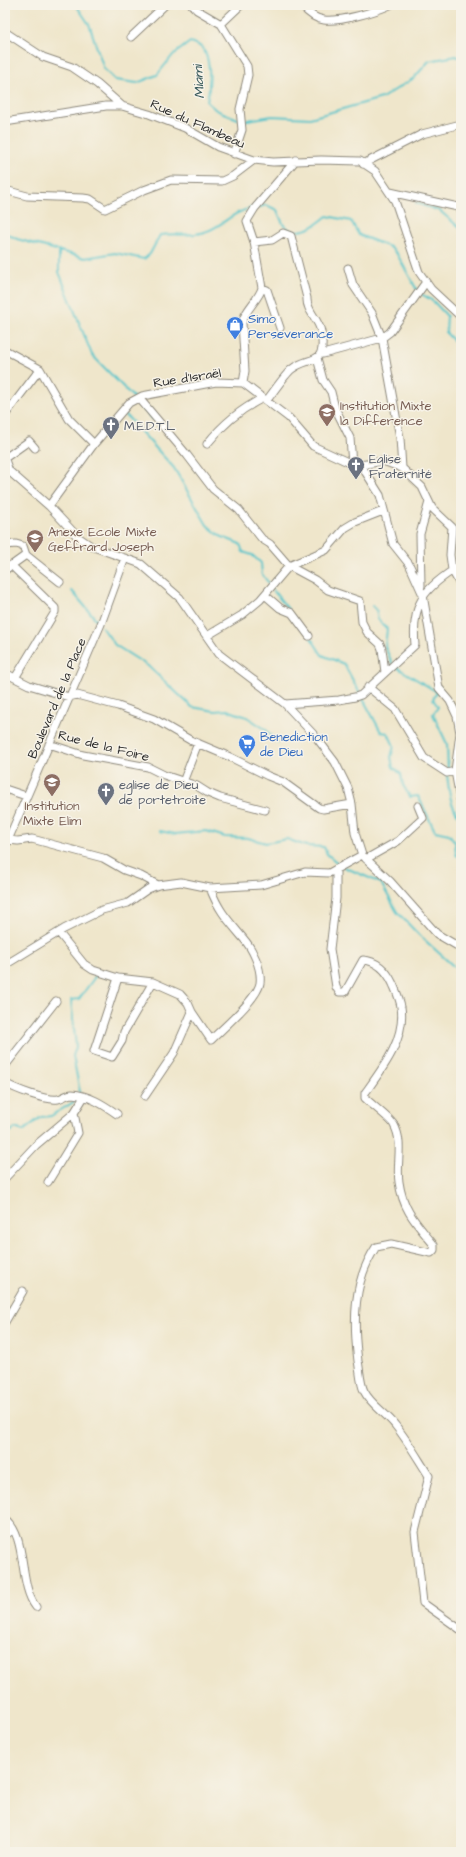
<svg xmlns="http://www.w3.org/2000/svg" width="466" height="1857" font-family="'Architects Daughter',sans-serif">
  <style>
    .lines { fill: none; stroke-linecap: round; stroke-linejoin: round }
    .stream { stroke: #57c5cb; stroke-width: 2 }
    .minor-casing { stroke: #8d887b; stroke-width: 9 }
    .minor { stroke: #fff; stroke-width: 7 }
    .labels { text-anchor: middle; stroke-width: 3; stroke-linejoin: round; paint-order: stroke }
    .street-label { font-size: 13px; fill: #2b2b2b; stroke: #f7f3e8 }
    .shop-label { font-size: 13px; fill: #366cbe; stroke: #f7f3e8; text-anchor: start }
    .education-label { font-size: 13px; fill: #785e54; stroke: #f7f3e8; text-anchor: start }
    .worship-label { font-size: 13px; fill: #5b616d; stroke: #f7f3e8; text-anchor: start }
    .water-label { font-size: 14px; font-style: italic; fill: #38595b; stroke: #f7f3e8 }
  </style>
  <rect width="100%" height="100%" fill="#f7f3e8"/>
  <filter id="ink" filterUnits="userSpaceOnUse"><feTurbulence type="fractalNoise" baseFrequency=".025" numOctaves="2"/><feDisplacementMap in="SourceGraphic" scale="8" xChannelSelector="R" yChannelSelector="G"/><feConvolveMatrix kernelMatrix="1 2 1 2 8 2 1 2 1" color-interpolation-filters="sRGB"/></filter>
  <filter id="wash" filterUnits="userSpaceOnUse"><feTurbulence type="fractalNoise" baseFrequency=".012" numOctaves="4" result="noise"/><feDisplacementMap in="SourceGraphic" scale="16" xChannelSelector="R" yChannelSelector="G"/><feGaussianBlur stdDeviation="0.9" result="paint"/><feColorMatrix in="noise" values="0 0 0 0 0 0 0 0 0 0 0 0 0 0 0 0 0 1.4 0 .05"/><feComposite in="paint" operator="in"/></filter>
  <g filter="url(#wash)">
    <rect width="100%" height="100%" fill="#efe6cb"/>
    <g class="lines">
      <!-- stream -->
      <path class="stream" d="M76,5L89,24L104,69L115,80L137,83L157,75L173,55L190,42C194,43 199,45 202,48C212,59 210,88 207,102L216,110L238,119
        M242,121L272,116L310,118L382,98L414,78L429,61L456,56L461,58
        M416,203L440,211L461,229
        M260,207L266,205L277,210L283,224L291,231C307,232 315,226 327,216L351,221L359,235L390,247L397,254L418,292L433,301L447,316L446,333L461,348
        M5,233L17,239L85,258L115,253L144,259L150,254L160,235C176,233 196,237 210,230C225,223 235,211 252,208
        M59,250V272L92,355L134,398
        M137,402L153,419
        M125,414L174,468L207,525L220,536L240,544L243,552L252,555L261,563L262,574L270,585
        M272,589L288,609
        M72,591L99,623
        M372,606L376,609L378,619L387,629L385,647L393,665L437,692L433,699L438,707L433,714L447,744L448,771
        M102,627L115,645L148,666L192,707L215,711L227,710L247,717L265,729L277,742
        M311,638L322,655L344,664L381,732L388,733L394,746L391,757L393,767L401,774L403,785L410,797L418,796L435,831L449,834L455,842L456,855L461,858
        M447,775C449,790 450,807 461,819
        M160,831L175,834L206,831L225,837L248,838L266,843L287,839L306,846L324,847L327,854L340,865
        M344,867L381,883L397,912L418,934L461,973
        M80,1092L73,1056L76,1047L71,1000L79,999L97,974
        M5,1136L15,1128L23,1131L41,1117L51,1116L80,1098"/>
    </g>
  </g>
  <g filter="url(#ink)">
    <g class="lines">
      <!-- minor casing -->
      <g class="minor-casing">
        <path id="minor" d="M192,5L197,10L221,24
          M301,5C307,12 314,19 324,20C340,22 375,12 390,5
          M5,32L43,57L72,67L97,84L122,106
          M131,37L165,5
          M5,122L106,106H122L149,114L185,128L218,147L254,160L273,162L321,160L360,161L375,171L395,201L419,272L431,289L461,317
          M234,154L242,130L240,109L248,75L247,66L221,24L241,5
          M363,164L422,134L461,124
          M5,190L27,196L83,198L90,199L105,209L144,190L171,180L222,181L233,176L254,160
          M390,192L458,207L461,206
          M254,242L272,240L283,233L291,236L307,298C306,311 319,319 321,332C327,367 310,355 292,369C286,373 272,394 267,400
          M348,268L353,285L372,313L382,338L400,438L402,468
          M262,288L267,290L280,328
          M5,350L40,369L69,419L94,444
          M321,352L323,354L382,338L390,332L426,282
          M317,358L323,380L331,392L335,408L350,438L352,464
          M243,383L245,371L242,323C245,309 258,301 262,288L254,242L247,221L255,208L296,160
          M139,398L187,455L213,489L239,510L262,539L270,544L289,566L315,580L328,590L360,601L362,622L367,632L380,644L382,649L385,672
          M5,415L40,369
          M207,444C222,425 241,409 263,398
          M5,458L29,441L35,448
          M5,460L9,471L49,506L78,537L91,546L141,564L180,598L219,654L285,704L316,737L335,762L348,788L352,804L355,833L362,855L390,881L437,934L461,948
          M361,465L380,495L393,544L409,564L423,595L439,688L450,701L457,716L460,733L455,771L461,804
          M49,506L94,444L129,403L142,396L216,382L243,383L289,418L313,446L352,464L361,465L383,461L402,468L422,487L432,508L452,527L450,555L452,570L461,586
          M5,545L16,544L23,546L26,555L60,582
          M11,565L55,608V612L15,678
          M5,570L26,555
          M421,586L420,534L429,502
          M265,595L280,608L292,613L309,636
          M207,636L242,615L260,600L289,566L326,550L345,528L355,522L383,511
          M5,673L29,685L69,697L77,695L118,706L154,719L190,740L230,757L268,776L283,782L319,808L323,809L352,804
          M368,687L395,709L424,758L447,773L455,771
          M285,704L339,700L355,697L361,695L415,645C411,602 425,587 461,565
          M49,744L83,755L148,767L164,775L197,786L208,793L220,798L265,810
          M183,782L198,743
          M5,789L26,796
          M8,840L18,841L32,839L103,858L124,870L141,876L158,885
          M5,847L101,624L125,558
          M366,859L398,841L423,818L418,806
          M336,869V898L330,949L336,987L339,992H345L363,960C377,961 387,971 393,984C396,991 400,999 401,1007C406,1039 383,1068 365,1093V1098C372,1105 391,1119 394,1125C404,1143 396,1163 399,1182C403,1211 417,1224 434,1245V1250L431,1253L391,1244L376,1247C353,1281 353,1322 358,1361C360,1370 360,1383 364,1391C371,1405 386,1413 395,1425C408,1441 418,1459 429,1476L415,1532L423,1603L461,1630
          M59,933L84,964L93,970L118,978L153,982L180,994L188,1003L192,1012L174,1053L145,1096
          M5,965L64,929L102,910L128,903L148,889L158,885L181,882L210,888L261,885L305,872L329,873L362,855
          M118,978L94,1051L112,1057L122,1041L124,1032L153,982
          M192,1012L211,1040C223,1028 258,998 260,983C262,968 252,948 243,938C227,919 219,911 210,888
          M5,1066L56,1001
          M5,1083C15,1089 46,1101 58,1099C63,1098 67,1094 72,1094C89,1095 104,1105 117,1114
          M5,1178L36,1145L74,1113L84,1097
          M48,1182L78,1133L74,1113
          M5,1322L23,1291
          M5,1519C28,1537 18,1584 36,1607
          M5,1535L13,1530"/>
      </g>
      <!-- minor -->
      <use href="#minor" class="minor"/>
    </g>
  </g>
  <!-- icons -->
  <defs>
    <g id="shop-pin" transform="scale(0.9)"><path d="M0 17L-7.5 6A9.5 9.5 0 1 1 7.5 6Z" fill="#3f7fe0" stroke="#f7f3e8"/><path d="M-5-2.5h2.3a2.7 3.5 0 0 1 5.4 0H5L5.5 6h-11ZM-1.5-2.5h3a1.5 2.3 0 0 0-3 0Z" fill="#fff"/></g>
    <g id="school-pin" transform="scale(0.9)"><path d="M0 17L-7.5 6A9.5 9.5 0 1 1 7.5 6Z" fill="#8d6e63" stroke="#f7f3e8"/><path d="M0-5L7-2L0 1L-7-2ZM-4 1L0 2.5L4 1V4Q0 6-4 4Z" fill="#fff"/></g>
    <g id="church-pin" transform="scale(0.9)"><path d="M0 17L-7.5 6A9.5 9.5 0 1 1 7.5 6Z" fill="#6b7280" stroke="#f7f3e8"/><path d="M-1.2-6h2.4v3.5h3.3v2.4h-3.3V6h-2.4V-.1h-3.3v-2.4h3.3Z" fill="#fff"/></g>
    <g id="supermarket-pin" transform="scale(0.9)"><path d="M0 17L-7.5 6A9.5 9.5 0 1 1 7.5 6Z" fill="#3f7fe0" stroke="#f7f3e8"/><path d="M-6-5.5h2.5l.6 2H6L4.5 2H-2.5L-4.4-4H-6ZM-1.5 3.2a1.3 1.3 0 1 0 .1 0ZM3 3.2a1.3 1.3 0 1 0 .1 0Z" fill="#fff"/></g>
  </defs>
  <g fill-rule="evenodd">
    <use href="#shop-pin" x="235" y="325"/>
    <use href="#school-pin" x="327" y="412"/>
    <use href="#church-pin" x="111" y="425"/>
    <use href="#church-pin" x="356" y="465"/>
    <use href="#school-pin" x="35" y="538"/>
    <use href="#supermarket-pin" x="247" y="743"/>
    <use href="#school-pin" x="52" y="782"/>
    <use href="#church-pin" x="106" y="791"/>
  </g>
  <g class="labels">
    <!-- street labels -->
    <g class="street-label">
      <text transform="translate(198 123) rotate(24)" y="5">Rue du Flambeau</text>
      <text transform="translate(187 377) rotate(-9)" y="5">Rue d'Israël</text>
      <text transform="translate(56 698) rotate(-67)" y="5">Boulevard de la Place</text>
      <text transform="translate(104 745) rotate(14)" y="5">Rue de la Foire</text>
    </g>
    <!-- shop labels -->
    <g class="shop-label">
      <text x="248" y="323">Simo<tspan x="248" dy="15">Perseverance</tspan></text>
      <text x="260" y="741">Benediction<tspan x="260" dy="15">de Dieu</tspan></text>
    </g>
    <!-- education labels -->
    <g class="education-label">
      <text x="340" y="410">Institution Mixte<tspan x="340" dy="15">la Difference</tspan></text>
      <text x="48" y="536">Anexe Ecole Mixte<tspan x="48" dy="15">Geffrard Joseph</tspan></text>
      <text x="52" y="810" text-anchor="middle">Institution<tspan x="52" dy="15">Mixte Elim</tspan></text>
    </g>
    <!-- worship labels -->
    <g class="worship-label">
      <text x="124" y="430">M.E.D.T.L</text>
      <text x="369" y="463">Eglise<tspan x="369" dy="15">Fraternité</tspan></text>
      <text x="119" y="789">eglise de Dieu<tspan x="119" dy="15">de portetroite</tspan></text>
    </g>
    <!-- water labels -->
    <g class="water-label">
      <text transform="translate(198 82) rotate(-94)" y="5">Miami</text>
    </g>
  </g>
  <!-- margin -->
  <rect width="466" height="1857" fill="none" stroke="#f7f3e8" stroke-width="20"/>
</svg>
